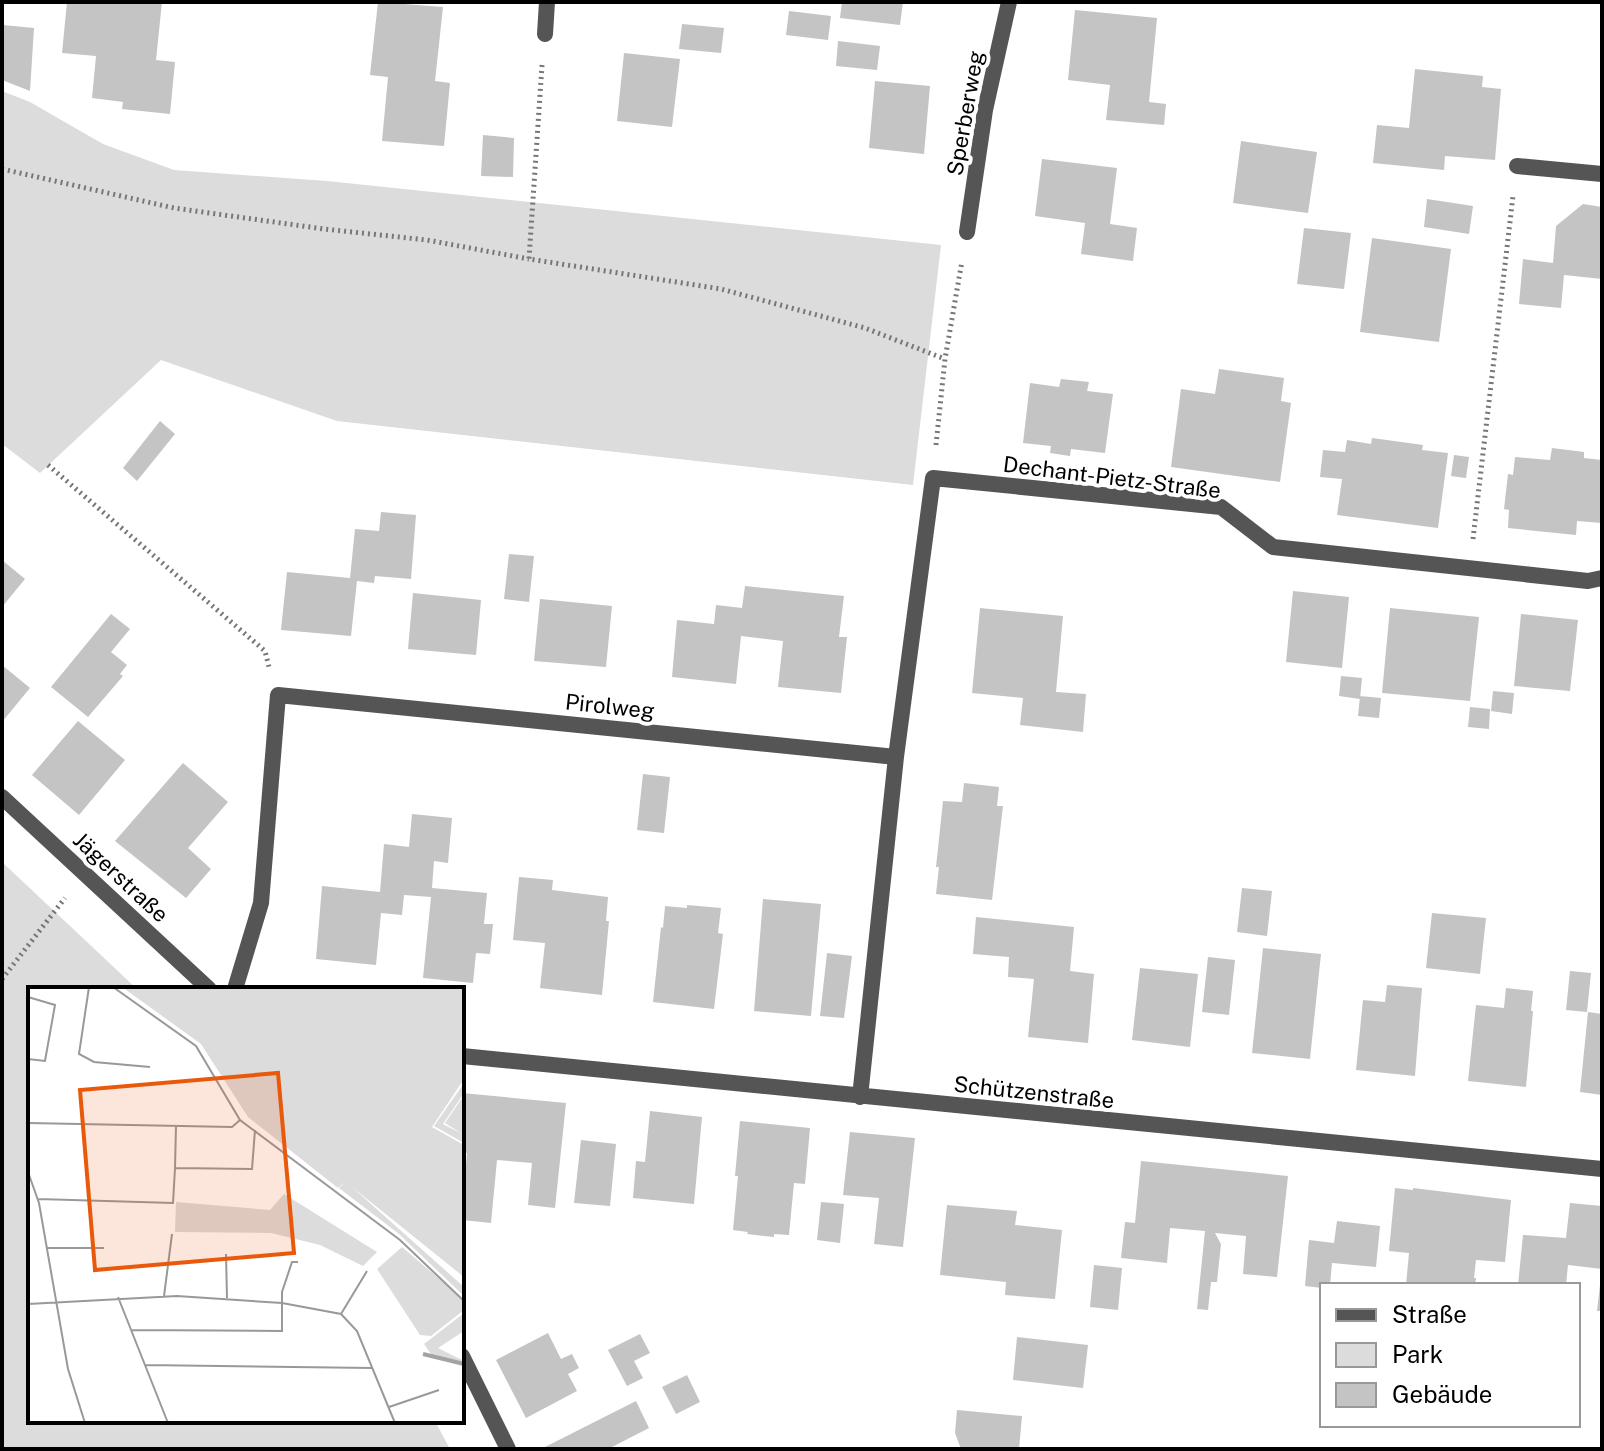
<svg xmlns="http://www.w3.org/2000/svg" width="1604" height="1451" font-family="'Public Sans',sans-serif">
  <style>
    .green { fill: #dcdcdc }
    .building { fill: #c4c4c4 }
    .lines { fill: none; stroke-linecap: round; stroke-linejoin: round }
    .path { stroke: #777; stroke-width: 5; stroke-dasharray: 2 4; stroke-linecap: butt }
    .street { stroke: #555; stroke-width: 16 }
    .labels { text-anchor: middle; stroke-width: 8; stroke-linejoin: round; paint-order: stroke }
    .street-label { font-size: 22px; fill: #000; stroke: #fff }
    .inset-river { fill: none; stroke: #a3a3a3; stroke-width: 4 }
    .inset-road { fill: none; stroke: #999; stroke-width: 2 }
    .view { fill: #e8590c; fill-opacity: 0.15; stroke: #e8590c; stroke-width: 4 }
    .inset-edge { fill: none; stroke: #000; stroke-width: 4 }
  </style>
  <rect width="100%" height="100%" fill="#fff"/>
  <!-- green -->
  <path class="green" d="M2,91L30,102L103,144L174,170L327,181L941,245L913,485L337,421L161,360L40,473L2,444Z
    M2,862L137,989H30V1421H435L450,1449H2Z"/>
  <!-- building -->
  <path class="building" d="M67,2H162L156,60L175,62L170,114L122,109L123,102L92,98L96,56L62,53Z
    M378,2L443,7L435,81L450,83L444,146L382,141L388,77L370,75Z
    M842,2H903L900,25L840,18Z
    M1075,10L1157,18L1149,102L1166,104L1164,125L1106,120L1110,85L1068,80Z
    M789,11L831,16L828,40L786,35Z
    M682,24L724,28L721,53L679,49Z
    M3,25L34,28L30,91L2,80Z
    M838,41L880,46L877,70L836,66Z
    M624,53L680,59L672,127L617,121Z
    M1415,69L1483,76L1482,87L1501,89L1495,160L1445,156L1444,170L1373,163L1377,125L1409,128Z
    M875,81L930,86L924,154L869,148Z
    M483,135L514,138L513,177L481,176Z
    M1241,141L1317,152L1308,213L1233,203Z
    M1042,159L1117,168L1110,224L1137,228L1133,261L1081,254L1085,223L1035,216Z
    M1427,199L1473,206L1469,234L1424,227Z
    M1583,204L1602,207V279L1564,275L1561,308L1519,304L1523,259L1553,263L1556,226Z
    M1304,228L1351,233L1344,289L1297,284Z
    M1372,238L1451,249L1439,342L1360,332Z
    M1219,369L1284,378L1281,401L1291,403L1280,482L1171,467L1181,389L1215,394Z
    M1061,379L1089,382L1087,391L1113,394L1105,453L1071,449L1070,456L1050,453L1051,446L1023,443L1030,383L1059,387Z
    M160,421L175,434L137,481L123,468Z
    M1372,438L1423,445L1422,450L1448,453L1438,528L1337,515L1342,479L1320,477L1323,450L1345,452L1347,440L1371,444Z
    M1552,448L1584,452V458L1602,460V523L1577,521L1576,535L1508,528L1509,510L1504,509L1508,474L1513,475L1515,457L1550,460Z
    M1454,455L1469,457L1466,478L1451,476Z
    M381,512L416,515L411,579L375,576L374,583L357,581L351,636L281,630L287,572L350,578L355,529L379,531Z
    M509,554L534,556L529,602L504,599Z
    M2,560L25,579L2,607Z
    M745,586L844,596L839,637H847L841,693L778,687L783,641L741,636L736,684L672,677L677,620L714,624L716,605L742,608Z
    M1293,591L1349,597L1342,668L1286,662Z
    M413,593L481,600L476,655L408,649Z
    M540,599L612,606L606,667L534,661Z
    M980,608L1063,616L1056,692L1086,694L1083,732L1020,725L1023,698L972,693Z
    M1390,608L1479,617L1470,701L1382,693Z
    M111,614L130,629L111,652L127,665L120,674L123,676L88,717L51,687Z
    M1521,614L1578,620L1570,691L1514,686Z
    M2,665L30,688L2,722Z
    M1341,676L1362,678L1360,699L1339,696Z
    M1493,691L1514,693L1512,714L1491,711Z
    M1360,696L1381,698L1379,718L1358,716Z
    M1470,707L1490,709L1489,729L1468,727Z
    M78,721L125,760L79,815L32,775Z
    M183,763L228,802L188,848L211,869L186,898L115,841Z
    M643,774L670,777L664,833L637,830Z
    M964,783L999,787L997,806H1003L992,900L936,894L939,867H936L943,801L962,802Z
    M412,814L452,818L448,863L434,861L432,888L487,893L484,924H493L490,954L476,953L473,983L423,978L431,897L404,895L402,915L381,913L376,965L316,959L322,886L380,892L384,844L409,847Z
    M519,877L553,880L552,890L608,897L606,921H609L602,995L540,988L545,943L513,940Z
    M1242,888L1272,891L1267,936L1237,932Z
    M763,899L821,904L811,1016L754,1011Z
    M687,905L721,908L718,933L723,934L714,1009L653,1002L661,927L663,928L665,906L687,908Z
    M1432,913L1486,918L1480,974L1426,968Z
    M976,917L1074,927L1070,971L1094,974L1088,1043L1028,1037L1034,979L1008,977L1009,957L973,954Z
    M1263,948L1321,954L1310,1059L1252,1053Z
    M827,953L852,956L844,1018L820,1016Z
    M1208,957L1235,960L1229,1015L1202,1012Z
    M1140,968L1198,974L1190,1047L1132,1040Z
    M1570,971L1591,973L1587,1012L1566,1010Z
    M1387,985L1422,988L1415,1076L1356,1070L1363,1000L1385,1002Z
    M1506,988L1533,991L1531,1011H1533L1526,1087L1468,1081L1476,1005L1504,1008Z
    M1588,1012L1602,1014V1095L1580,1092Z
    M462,1093L566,1103L555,1208L528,1205L532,1163L497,1160L491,1223L462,1220V1190H464L467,1153H462Z
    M650,1111L702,1117L694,1204L633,1198L636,1161L645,1162Z
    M740,1121L810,1128L805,1184L794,1183L789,1235L774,1234V1237L747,1234L748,1232L733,1230L738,1176H735Z
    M850,1132L915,1138L903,1247L874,1244L879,1198L843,1195Z
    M581,1140L616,1144L610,1206L574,1203Z
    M1141,1161L1288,1176L1277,1277L1243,1274L1246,1236L1215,1233L1221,1244L1217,1282H1211L1208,1310L1197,1309L1205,1231L1170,1228L1167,1263L1121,1258L1125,1222L1135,1223Z
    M1395,1188L1413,1190V1188L1511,1200L1505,1262L1476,1260L1474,1278H1476L1475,1285H1406L1409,1253L1389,1251Z
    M821,1202L844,1204L840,1243L817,1240Z
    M1570,1203L1602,1206V1269L1568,1265L1566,1285H1518L1523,1235L1566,1238Z
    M947,1205L1017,1211L1015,1225L1062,1230L1055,1299L1005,1295L1006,1282L940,1275Z
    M1337,1221L1380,1226L1376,1267L1332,1263L1330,1285H1322V1288L1305,1286L1309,1240L1334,1243Z
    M1094,1265L1122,1268L1118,1310L1090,1307Z
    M1600,1285H1602V1311H1597Z
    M548,1333L561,1359L572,1354L579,1368L568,1374L577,1391L526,1418L496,1360Z
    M640,1334L650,1353L634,1361L643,1378L627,1386L608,1350Z
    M1017,1337L1088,1345L1083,1388L1013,1380Z
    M687,1375L700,1402L676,1414L662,1387Z
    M636,1401L649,1428L612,1447L613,1449H541Z
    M957,1410L1022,1416L1019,1449H961L955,1433Z"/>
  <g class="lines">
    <!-- path -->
    <path class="path" d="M542,65L529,259L721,289L865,328L945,359
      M2,169L174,208L324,229L427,240L529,259
      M936,445L945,359L962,261
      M48,465L265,651L269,667
      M1473,539L1513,196
      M2,979L65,898"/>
    <!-- street -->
    <path class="street" d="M545,34L547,2
      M1517,166L1602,174
      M967,232L985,110L1009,2
      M896,757L933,478L1221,507L1273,547L1588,581L1602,578
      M2,797L209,989
      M235,989L261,903L278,695L896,757L860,1097
      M462,1056L1602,1169
      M462,1356L508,1449"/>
  </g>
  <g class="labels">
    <!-- street labels -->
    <g class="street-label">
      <text transform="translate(965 113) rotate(-80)" y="8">Sperberweg</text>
      <text transform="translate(1112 477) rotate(7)" y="8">Dechant-Pietz-Straße</text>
      <text transform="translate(610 706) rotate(6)" y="8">Pirolweg</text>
      <text transform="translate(121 877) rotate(43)" y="8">Jägerstraße</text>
      <text transform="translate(1034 1092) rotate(6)" y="8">Schützenstraße</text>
    </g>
  </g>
  <!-- overview -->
  <g transform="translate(28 987)">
    <rect width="436" height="436" fill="#fff"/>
    <path d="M94,0H435L436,92L404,140L436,158V290L324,200L436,300V309L371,247L311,201L318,194L310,201L220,130L173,57ZM436,96V106L415,137L434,147L417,136L436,108V156L406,139ZM256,207L349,265L335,279L292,258L243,246L147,245L148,215L242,223ZM374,260L436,313V323L403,349L392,348L349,282ZM436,326V344L410,361L436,374V379L405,370L396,357Z" fill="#dcdcdc"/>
    <path class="inset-river" d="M395,367L436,377"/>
    <path class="inset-road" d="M61,0L51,67L66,75L122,80M85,0L168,59L212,133L372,253L436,314M0,10L27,18L17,74L0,72M0,136L204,140L212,133M148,139L147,181L224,182L227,143M0,185L11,216L40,382L57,436M10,212L145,216L147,181M18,261H76M198,267L199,311M136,309L144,247M90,310L140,436M0,317L149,309L254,316L313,327L329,344L367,436M313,327L339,284M103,343L254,344V305L264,275H270M117,378L344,381M361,420L411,403"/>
    <path class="view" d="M250,86L266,266L67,283L52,103Z"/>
    <rect width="436" height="436" class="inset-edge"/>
  </g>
  <!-- border -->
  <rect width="1604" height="1451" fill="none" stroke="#000000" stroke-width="8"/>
  <!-- legend -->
  <rect x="1320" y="1283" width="260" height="144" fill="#ffffff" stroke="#999999" stroke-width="2"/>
  <rect x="1336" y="1309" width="40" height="12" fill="#555555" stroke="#999999" stroke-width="2"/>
  <text x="1392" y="1323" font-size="24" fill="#000000">Straße</text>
  <rect x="1336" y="1343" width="40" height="24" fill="#dcdcdc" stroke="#999999" stroke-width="2"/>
  <text x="1392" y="1363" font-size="24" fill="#000000">Park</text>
  <rect x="1336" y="1383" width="40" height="24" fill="#c4c4c4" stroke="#999999" stroke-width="2"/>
  <text x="1392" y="1403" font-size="24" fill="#000000">Gebäude</text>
</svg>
